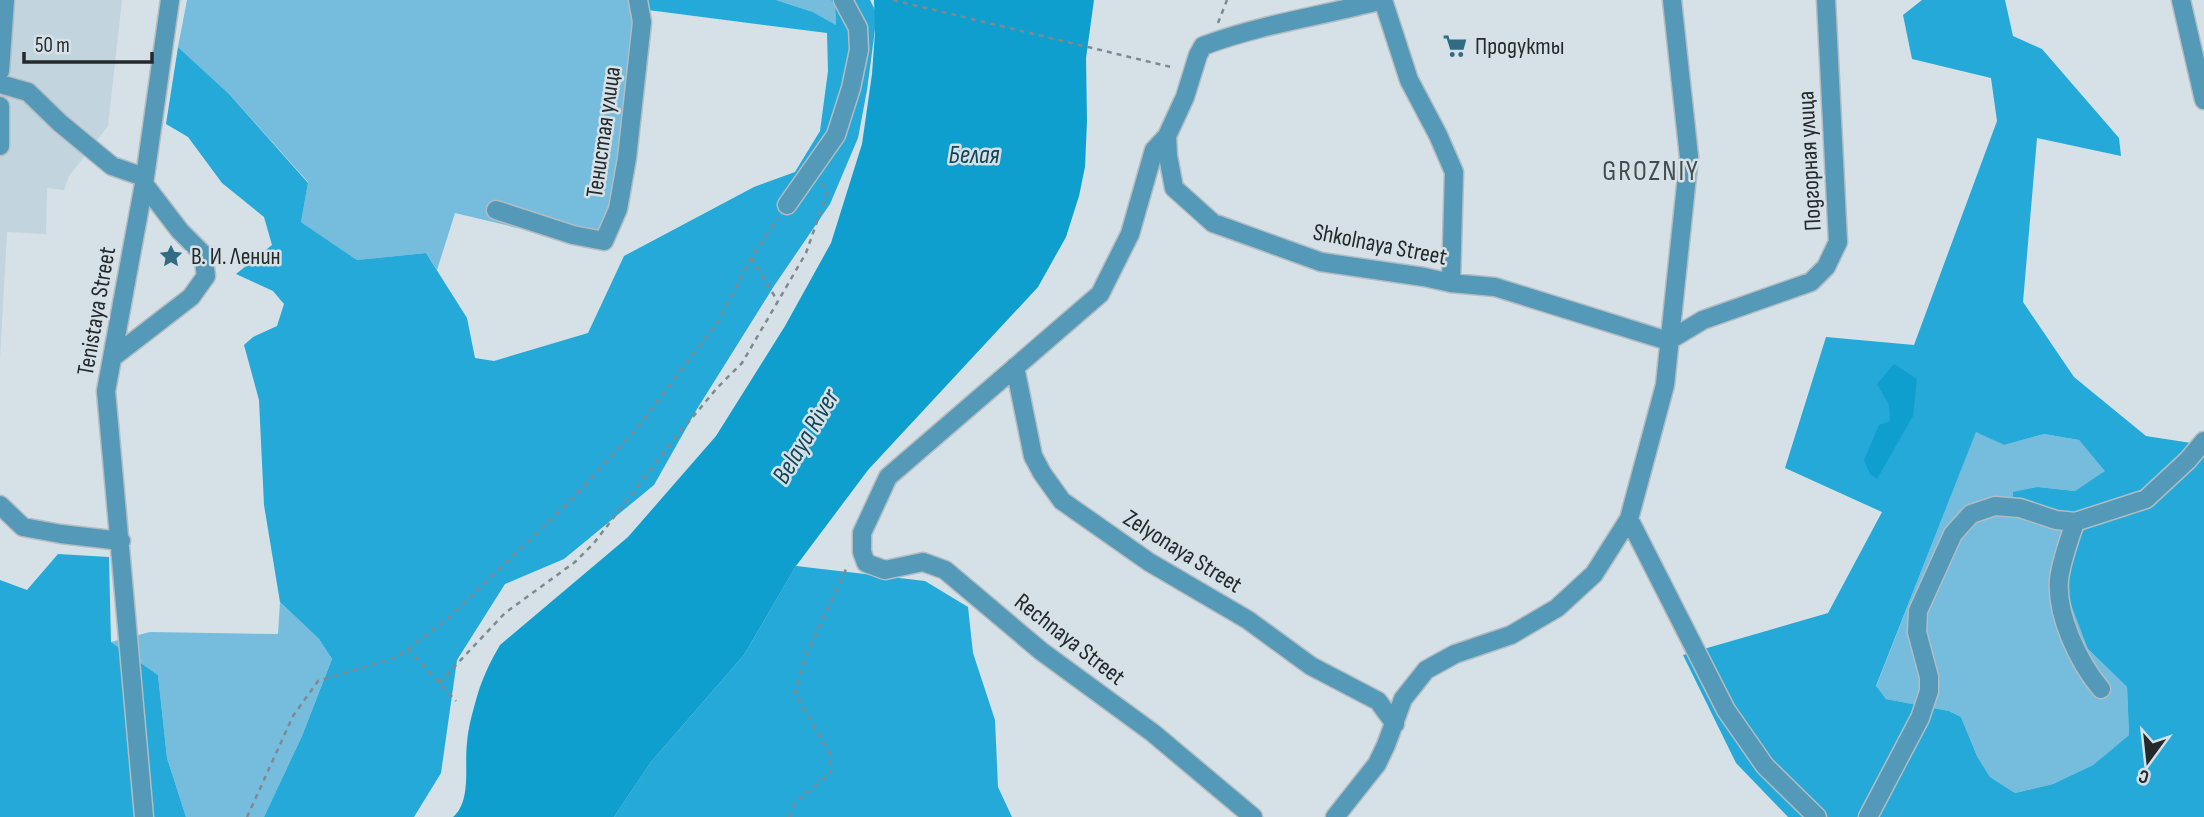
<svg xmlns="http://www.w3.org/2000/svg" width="2204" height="817" font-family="'Sofia Sans Condensed',sans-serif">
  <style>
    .built { fill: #c2d4de }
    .green { fill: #75bcdd }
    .forest { fill: #24a9d9; fill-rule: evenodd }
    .water { fill: #0e9fcf }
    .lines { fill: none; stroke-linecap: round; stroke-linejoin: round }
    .minor-casing { stroke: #b2bcc1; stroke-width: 21 }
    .path { stroke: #80898d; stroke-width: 2.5; stroke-dasharray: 5 5; stroke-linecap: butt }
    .minor { stroke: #5499b8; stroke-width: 18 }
    .labels { text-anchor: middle; stroke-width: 5; stroke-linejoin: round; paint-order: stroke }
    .poi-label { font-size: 24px; fill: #24292b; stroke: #d5e1e7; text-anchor: start }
    .street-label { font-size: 24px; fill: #24292b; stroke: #d5e1e7 }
    .water-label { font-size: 26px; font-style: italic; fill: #114559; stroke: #d5e1e7 }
    .quarter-label { font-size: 28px; letter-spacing: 2px; fill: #434d51; stroke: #d5e1e7 }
  </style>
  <rect width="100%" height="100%" fill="#d5e1e7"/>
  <!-- built -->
  <path class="built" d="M0,0H122L108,126L69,176L64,190L47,188L46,234L7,232L0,359Z"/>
  <!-- green -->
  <path class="green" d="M187,0H648L631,167L606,249L455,213L437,270L426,253L357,260L301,222L308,182L232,97L178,47Z
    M776,0H831L835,6L836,25L813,12Z
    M1976,431L2004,445L2044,434L2079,440L2106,471L2075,491L2038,487L2015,513H2087L2084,530L2069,555L2088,649L2127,687L2129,735L2093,765L2053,784L2015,793L1990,777L1977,756L1961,717L1949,711L1886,699L1876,687Z
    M280,602L319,639L332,659L302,736L264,817H186L167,758L158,675L111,642L150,632L278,634Z"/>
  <!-- forest -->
  <path class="forest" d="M648,0H776L813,12L836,25L835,6L831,0H870L877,14L867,90L858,138L830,204L774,286L697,409L654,485L564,559L505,584L457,660L441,773L414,817H264L302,736L332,659L319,639L280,602L264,505L259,400L244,345L253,337L277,326L284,304L273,291L236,274L272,245L264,217L222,183L188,137L166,124L178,47L230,95L308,183L301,222L357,260L426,253L467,318L475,358L494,361L588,333L624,256L754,187L795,172L820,131L828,71L827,33L648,10Z
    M1922,0H2005L2013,36L2042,49L2119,138L2121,156L2037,138L2023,302L2074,377L2146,436L2204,445V817H1788L1736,763L1683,655L1828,613L1882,512L1785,468L1826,337L1914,345L1997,121L1991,78L1912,59L1903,15ZM1976,432L2004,445L2044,434L2079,440L2105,471L2075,491L2038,487L2013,492L2014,513H2087L2084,530L2069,555V599L2088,649L2127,687L2129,735L2093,765L2053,784L2015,793L1990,777L1977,756L1961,717L1949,711L1886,699L1876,686Z
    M58,554L109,557L111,642L158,675L167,758L186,817H0V580L27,590Z
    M796,566L925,581L968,607L973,653L995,720L998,787L1012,817H614L651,762L744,655Z"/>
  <!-- water -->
  <path class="water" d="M874,0H1094L1086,58L1087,121L1085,167L1079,196L1066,237L1038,287L868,470L796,566L744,655L651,762L614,817H453C472,801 464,765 467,743C468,729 472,714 476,700C481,681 490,662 500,645L628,537L716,436L785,326L831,243L862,144L872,74L875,32Z
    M1894,364L1917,379L1913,416L1877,479L1870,474L1864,460L1879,425L1890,421L1889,405L1877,384Z"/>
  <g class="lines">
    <!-- minor casing -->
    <g class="minor-casing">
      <path id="minor" d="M1382,0C1322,16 1261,24 1203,46L1198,55L1185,97L1167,136L1168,156L1174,188L1213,223L1321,262L1424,277L1451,283L1495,287L1668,341L1703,320L1811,282L1826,267L1838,242L1826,0
        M1383,0L1409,80L1438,135L1454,172L1451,283
        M2181,0L2204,100
        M0,71L5,0
        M0,84L28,92L60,123L112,166L144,177
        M0,106V146
        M1167,136L1154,150L1130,234L1100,294L888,477L862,533V552L866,563L885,570L923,562L945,570L1041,651L1153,733L1253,817
        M787,205L836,135L851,88L859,50L858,28L843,0
        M496,210L573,235L604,241L618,209L627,158L642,22L638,0
        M112,358L191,297L206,276L203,254L180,231L144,184
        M1015,367L1033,456L1042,473L1062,501L1149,562L1248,620L1311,666L1378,701L1395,724
        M0,505L23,527L61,534L121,541
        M1629,519L1726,710L1765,766L1817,817
        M2075,522C2069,541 2061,561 2059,580C2056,615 2079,663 2101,689
        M144,817L106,391L144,184L170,0
        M1335,817L1377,764L1386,745L1403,699L1426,670L1455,654L1511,635L1557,608L1594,574L1629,519L1665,385L1689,157L1672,0
        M1868,817L1920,718L1929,691V677L1917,632L1918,611L1953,534L1971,514L1995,506L2020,508L2056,520L2075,522L2146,499L2188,460L2204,441"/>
    </g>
    <!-- path -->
    <path class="path" d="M893,0L1175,68
      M1218,23L1227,0
      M751,258L777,300
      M408,649L456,701
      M439,683L505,613L575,562L594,543L667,448L717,388L742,363L806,253L827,193L823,184
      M247,817L293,716L318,681L397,657L445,621L566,505L634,432L718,322L751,258L778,218
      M789,817L795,803L831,772L830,754L795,694L805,657L848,565"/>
    <!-- minor -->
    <use href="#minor" class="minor"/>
  </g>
  <!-- icons -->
  <defs>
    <g id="supermarket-bare" transform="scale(1.89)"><path d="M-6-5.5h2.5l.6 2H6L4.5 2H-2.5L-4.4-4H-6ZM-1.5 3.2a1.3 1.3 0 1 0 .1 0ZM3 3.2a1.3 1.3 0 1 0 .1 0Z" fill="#316b84" stroke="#d5e1e7" stroke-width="2.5" paint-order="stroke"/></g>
    <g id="sight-bare" transform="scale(1.89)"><path d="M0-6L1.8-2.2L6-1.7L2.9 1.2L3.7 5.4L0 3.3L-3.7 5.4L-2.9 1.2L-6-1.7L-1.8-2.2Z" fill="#316b84" stroke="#d5e1e7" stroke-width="2.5" paint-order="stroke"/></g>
  </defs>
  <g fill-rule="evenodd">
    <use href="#supermarket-bare" x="1455" y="46"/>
    <use href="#sight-bare" x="171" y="256"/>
  </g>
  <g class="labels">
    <!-- poi labels -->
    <g class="poi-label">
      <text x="1475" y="54">Продукты</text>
      <text x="191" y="264">В. И. Ленин</text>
    </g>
    <!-- street labels -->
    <g class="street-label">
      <text transform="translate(603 132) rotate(-82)" y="8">Тенистая улица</text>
      <text transform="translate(1809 161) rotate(-93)" y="8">Подгорная улица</text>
      <text transform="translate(1380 244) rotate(11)" y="8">Shkolnaya Street</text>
      <text transform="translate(96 311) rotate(-80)" y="8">Tenistaya Street</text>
      <text transform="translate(1183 551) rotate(32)" y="8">Zelyonaya Street</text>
      <text transform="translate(1070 639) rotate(38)" y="8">Rechnaya Street</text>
    </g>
    <!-- water labels -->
    <g class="water-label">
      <text x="974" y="163">Белая</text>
      <text transform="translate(805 436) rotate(-59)" y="9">Belaya River</text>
    </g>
    <!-- quarter labels -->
    <g class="quarter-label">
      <text x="1651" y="180">GROZNIY</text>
    </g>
  </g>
  <!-- north arrow -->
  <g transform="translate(2148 761) rotate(195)" stroke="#d5e1e7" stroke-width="5" paint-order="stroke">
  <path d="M0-5L12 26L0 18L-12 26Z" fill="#24292b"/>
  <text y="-10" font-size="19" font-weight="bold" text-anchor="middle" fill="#24292b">С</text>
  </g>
  <!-- scale -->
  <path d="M24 52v10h128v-10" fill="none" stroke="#24292b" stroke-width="3.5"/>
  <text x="35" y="52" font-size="21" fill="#24292b" stroke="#d5e1e7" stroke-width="5" paint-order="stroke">50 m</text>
</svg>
